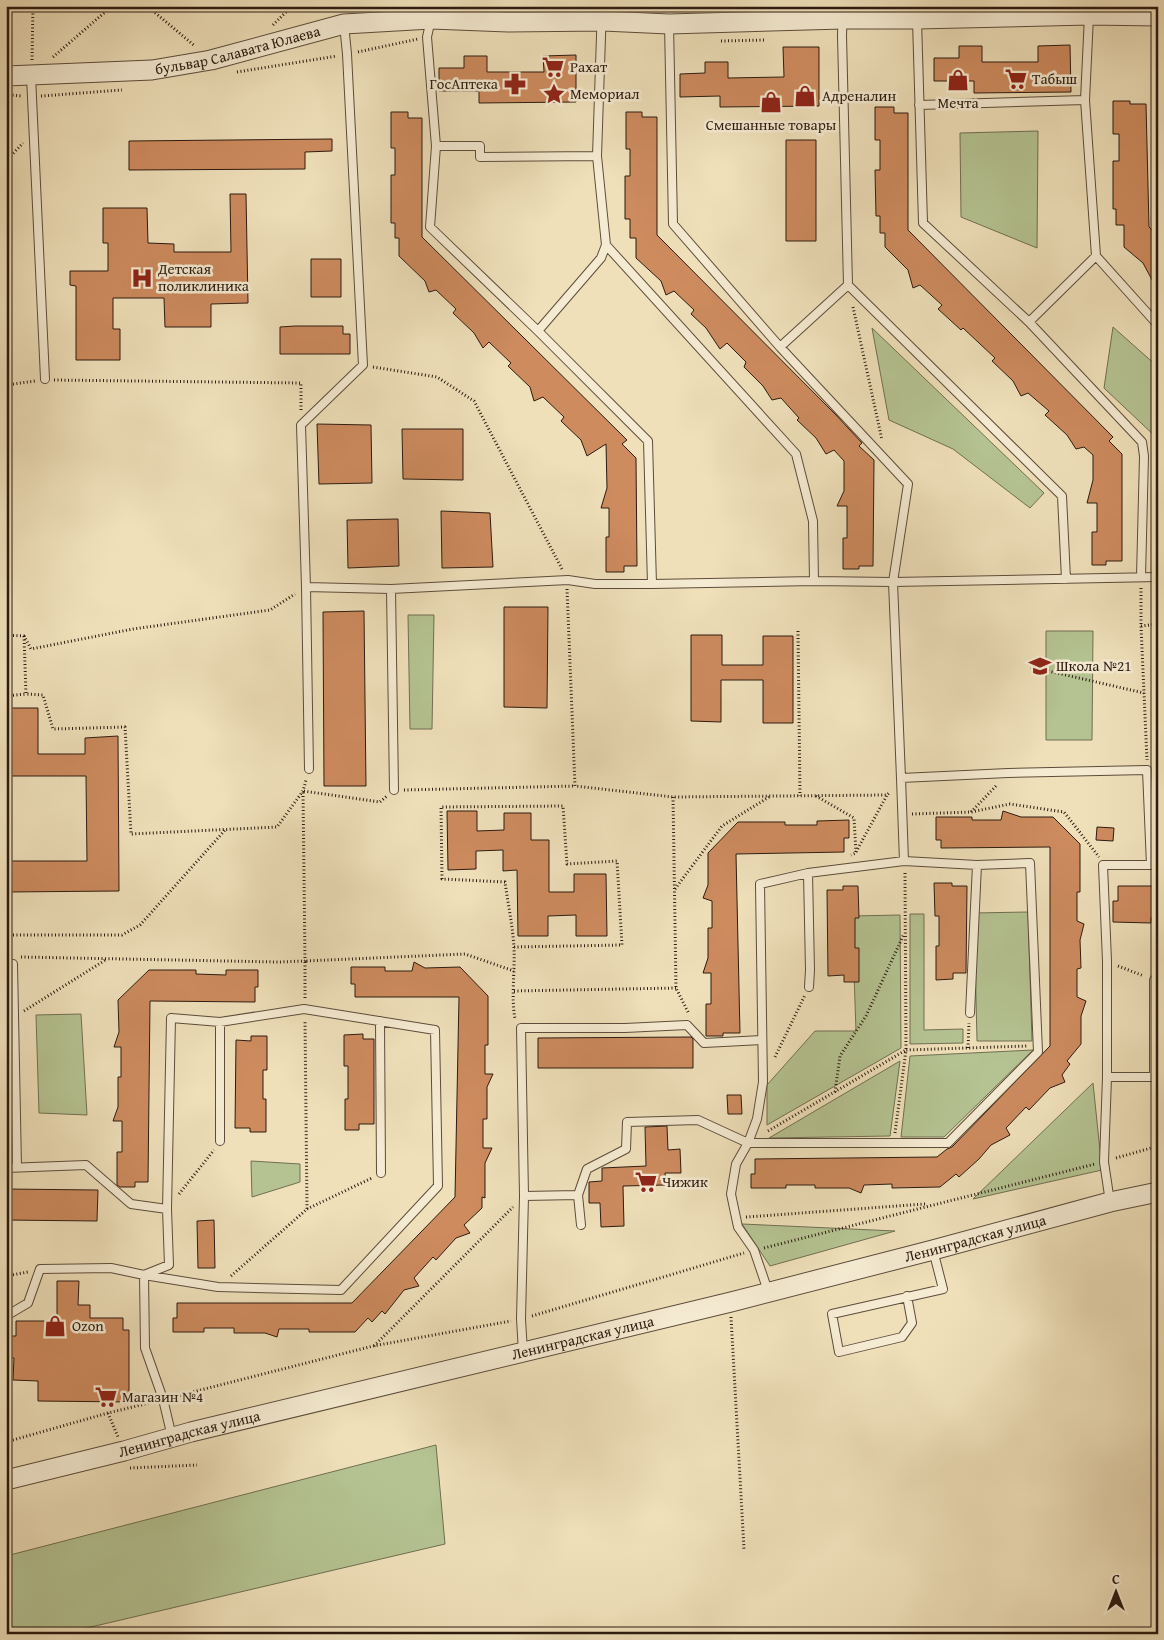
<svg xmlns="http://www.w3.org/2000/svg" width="1164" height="1640" font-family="'Gentium Book Plus',serif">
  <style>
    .green { fill: #b5c392; stroke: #706f52 }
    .building { fill: #cd8b5e; stroke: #2c1b11 }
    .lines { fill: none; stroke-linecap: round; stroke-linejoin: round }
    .service-casing { stroke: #5d4c3b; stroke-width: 10 }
    .tertiary-casing { stroke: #5d4c3b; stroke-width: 21 }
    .path { stroke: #2c1b11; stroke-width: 3; stroke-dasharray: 1 2.5; stroke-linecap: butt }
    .service { stroke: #f5ebd2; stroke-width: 8 }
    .tertiary { stroke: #f5ebd2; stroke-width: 19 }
    .labels { text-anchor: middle; stroke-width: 5; stroke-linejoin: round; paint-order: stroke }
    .street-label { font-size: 15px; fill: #2c1b11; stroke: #f5ebd2 }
    .poi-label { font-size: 15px; fill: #2c1b11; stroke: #f5ebd2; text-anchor: start }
  </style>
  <rect width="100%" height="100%" fill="#efe0ba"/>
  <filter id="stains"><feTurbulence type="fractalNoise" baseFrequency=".004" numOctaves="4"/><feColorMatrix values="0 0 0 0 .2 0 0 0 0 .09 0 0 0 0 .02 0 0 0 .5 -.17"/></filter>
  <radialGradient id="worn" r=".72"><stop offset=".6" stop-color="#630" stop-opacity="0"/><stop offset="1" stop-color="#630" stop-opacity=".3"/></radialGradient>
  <!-- green -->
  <path class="green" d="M1038,131L1037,248L961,217L960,133Z
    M1113,327L1158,367V439L1104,388Z
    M872,328L1044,493L1030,508L953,449L889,420Z
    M408,615H434L432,729H410Z
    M1046,631H1093L1092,740H1046Z
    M1028,912L1032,1041H977L974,913Z
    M910,914H924V1030L963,1029V1043L910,1044Z
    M900,915L901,1048L767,1125V1085L815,1031H856L852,916Z
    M81,1014L87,1115L39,1113L36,1015Z
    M1033,1050L944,1137H901L910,1056Z
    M900,1061L890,1136L769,1138Z
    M1093,1083L1102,1170L973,1199Z
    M251,1161L300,1164V1182L252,1197Z
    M742,1224L895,1231L770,1266Z
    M436,1445L445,1544L61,1634H6V1556Z"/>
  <!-- building -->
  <path class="building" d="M1070,45L1071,92L974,93V81H934V58H959V46H982V62H1038V46Z
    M783,47H819V106L720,107V96L680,97V74L705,73V62H728V78L784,77Z
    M576,55V102L479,103V91H439V68H464V56H487V72H544L543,56Z
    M1113,101H1130V104H1146L1149,227L1158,236V291L1143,263L1124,247V225H1116V209H1113V161H1119V134H1113Z
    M875,107H894V113H908V230L1113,437L1109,441L1122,454V561H1106V565H1092V532H1097V503H1087L1093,480V455L1084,447L1076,449L1067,435L1045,415L1049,411L1028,393L1021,396L1013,381L992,361L995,358L963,328L961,330L938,309L942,305L920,285L913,288L908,270L885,247V233H880V216H876L875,170H880V140H875Z
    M391,112H408V118H422V237L627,440L622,444L636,458L637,566H624V572H606V537H609V508H601L607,488L606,444L587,456L581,440L561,421L564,417L543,397L534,401L530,387L508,366L511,363L489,342L483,348L474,333L453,313L456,309L436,290L429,292L425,281L399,256V238H395V223H391V175H395V148H391Z
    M626,112H642V117H657V235L836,415L862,443L859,446L874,460L873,566H859V569H843V538H847V506H837L844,491V461L834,450L826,454L816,438L797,420L799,418L781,398L772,400L763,386L744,367L746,362L727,343L720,349L706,328L691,314L694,310L674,291L666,295L661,281L636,258V238H630V219H625V176H630V149H626Z
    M332,139V151L305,152V169L129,170V141Z
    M786,140H816V241H786Z
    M230,194H246L248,303L211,304V327H165L164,298H113V329H120V360H76V286L70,285V271H108V243H103V208H147L148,243L174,244V252H231Z
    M311,259H341V297H311Z
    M295,326H343V334H350V354H280V327Z
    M317,424L371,425L372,483L319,484Z
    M402,429H463V480L403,479Z
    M441,511L490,513L493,567L442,568Z
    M398,519L399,566L348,568L347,520Z
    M504,607H548L547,708L504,707Z
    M364,611L366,786H324L323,612Z
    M691,635H722V665H763V636H793V723H763V680H721V722L691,721Z
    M6,708H38V754H85V738L118,736L119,891L6,892V861H87L86,776H6Z
    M447,811H477V831L504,830V813H531V840H549V892H574V874H606L607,936H576V915L548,916V936H518L517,870L503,871V850L476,851V869L448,870Z
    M1003,811L1021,817H1053L1080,844V892H1077V921L1084,924L1080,940L1081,968L1077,969V997L1086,1001L1081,1016V1044L1067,1061L1070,1064L1062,1075L1065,1082L1050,1088L1029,1110L1026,1107L1006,1128L1010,1135L991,1145L979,1159L959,1177L956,1174L940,1187L892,1188V1184L864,1185L861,1193L849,1188H815V1185H786V1188H751V1174H755V1159L937,1157L947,1149L952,1147L1050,1046V847L941,848V840H936V817H972V820H1001Z
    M849,820V838H844V852L736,854L740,1033H723V1036H706V1004H711V973H703L708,958V928H712V901L703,898L708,885V853L738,822H785V825H817V821Z
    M1097,827L1114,828L1113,841L1096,840Z
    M934,883H952V886H967L966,973H953V979L936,980V946H939V916H935Z
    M843,886H858L859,918H855V948H859V982H844V975L828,976L827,890H843Z
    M1118,886H1158V919L1151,918V923L1113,922V901H1118Z
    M414,962L425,968L460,967L488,996V1045H485V1074H493L487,1087V1119H483V1148H492L485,1163V1198L482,1197V1208L464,1225L470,1233L456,1238L436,1260L433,1257L414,1278L419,1286L404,1290L385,1314L382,1311L372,1322L368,1318L355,1332H309V1329H279L277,1337L265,1333H234V1328H204V1332H173V1318H177V1303H352L455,1197L459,997H355V984H351V967H385V971H412Z
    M149,970H196V974L226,975V970H258V987H255V1002L150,1001L148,1182H135V1187H120L117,1185V1152H122V1121H113L118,1107V1077H121V1047H114L119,1032L118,1000Z
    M363,1034V1039H374V1124H359V1130H345V1099H348V1066H344V1035Z
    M251,1036H267V1070H263V1099H266V1132H250V1128H235L236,1040L251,1041Z
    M691,1037L693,1039V1068H538V1038Z
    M727,1095H741L742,1114H728Z
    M667,1126L668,1150L680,1149L681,1173H665L666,1185L623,1186L624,1226L601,1227L600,1203H589V1182L602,1181V1168L646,1166L645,1127Z
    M6,1189L98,1190L97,1221L6,1220Z
    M214,1220L215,1268H198L197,1221Z
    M57,1281H79L78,1305H90V1318H123V1330H129V1402L38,1401V1381L13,1380L14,1358H6V1336H16V1321H57Z"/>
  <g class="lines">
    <!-- service casing -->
    <g class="service-casing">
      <path id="service" d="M843,6L842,35L848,285L780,347L908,484L893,582L901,778
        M431,19L427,37L436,146L430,227L538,331L648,441L652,584
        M917,20L923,223L1029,322L1142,442L1144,456L1141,577
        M669,24L673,224L780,347
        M31,76L45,379
        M1085,100L1096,256L1158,325
        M919,105L1085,100L1089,16
        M436,146H480V157L597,156L602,6
        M597,156L606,245L796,454L813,521L814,581
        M848,285L1062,496L1066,579
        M1029,322L1096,256
        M538,331L601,258L606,245
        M306,587L391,589
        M309,769L306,587L301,425L363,365L347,54L344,24
        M394,790L391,589L568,580L595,584H652L814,581L893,582L1158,577
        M904,861L901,778L1008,773L1147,770L1151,865H1103L1107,961V1077L1104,1162L1110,1202
        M6,964H13L17,1167
        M970,1013L977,865
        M380,1021L381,1173
        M220,1022V1141
        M1107,1077H1154V980L1158,976
        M6,1168L86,1165L131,1204L167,1209
        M578,1195L581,1225
        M524,1196L521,1028H625L687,1025L704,1043L762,1040
        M768,1291L754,1250L738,1227L731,1194L736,1164L748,1143L757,1119L763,1082L760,884L808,873L810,970L809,987
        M907,1296L912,1323L902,1337L839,1352L832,1314L943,1289L933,1250
        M6,1316L28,1303L40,1269L111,1268L144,1275L169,1265L167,1209L171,1018L220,1022L304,1009L435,1030L438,1186L341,1290L218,1287L144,1275L145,1348L163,1399L172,1437
        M523,1352L521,1319L524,1196L578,1195L587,1169L626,1149L627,1122L698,1120L748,1143H948L1038,1052L1030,863L977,865L904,861L808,873"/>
    </g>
    <!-- tertiary casing -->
    <g class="tertiary-casing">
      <g id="tertiary">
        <path id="s1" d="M6,76L152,70L211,60L344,24L431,19L508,22L603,21L669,24L843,19H917L1089,15L1158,16"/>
        <path id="s2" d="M6,1480L124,1451L191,1432L731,1302L933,1250L1110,1202L1158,1192"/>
      </g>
    </g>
    <!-- path -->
    <path class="path" d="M147,6L195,46
      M273,25L292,6
      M721,41L765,40
      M358,52L418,39
      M53,57L112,6
      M32,60L33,6
      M237,72L337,56
      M9,95L22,96
      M41,96L122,90
      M6,161L23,143
      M853,307L882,440
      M373,367L437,377L474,401L562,569
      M54,380L301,383V410
      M6,385L35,381
      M1141,588V626L1147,760
      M567,589L575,786L673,797L887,795L890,792
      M1141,626L1158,624
      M798,631L800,796
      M6,635L24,636L31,649L133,629L270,610L295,594
      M24,636L26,694L43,695L53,729L125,727L131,834L277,827L303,791L306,780
      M1031,667L1144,693
      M6,696L26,694
      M404,790L575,786
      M816,796L854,818L856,853L851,855
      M673,797L676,988L689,1014
      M971,812L996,786
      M912,814L971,812L1010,804L1064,812L1099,857
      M856,852L887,795
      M675,889L722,826L769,797
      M6,935H122L140,925L226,829
      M514,947L622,945L617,861L567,864L563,806L441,807L442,879L505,882C508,904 513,927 514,949C515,972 511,997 515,1019
      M21,957L278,962L305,961L303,791L380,802L387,796
      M1118,966L1144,976
      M514,991L676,988
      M305,998V961L465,954L514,971
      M24,1011L107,959
      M968,1048L969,1023
      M775,1057L805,995
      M1154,1088L1155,1114L1158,1115
      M835,1092L840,1056L866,1016L904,934
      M768,1131L906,1050L905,872
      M895,1133L906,1050L1027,1046
      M1116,1158L1158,1146
      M179,1194L214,1150
      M307,1209L372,1178
      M746,1217L925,1204
      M764,1248L1095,1164
      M6,1276L28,1272
      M231,1276L307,1209L305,1020
      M532,1316L744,1253
      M731,1317L744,1549
      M374,1346L513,1207
      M173,1397L373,1346L511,1321
      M108,1413L118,1437
      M6,1442L108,1413L153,1402
      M130,1468L197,1465"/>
    <!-- service -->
    <use href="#service" class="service"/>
    <!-- tertiary -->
    <use href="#tertiary" class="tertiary"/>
  </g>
  <!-- icons -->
  <defs>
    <g id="supermarket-bare" transform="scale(1.725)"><path d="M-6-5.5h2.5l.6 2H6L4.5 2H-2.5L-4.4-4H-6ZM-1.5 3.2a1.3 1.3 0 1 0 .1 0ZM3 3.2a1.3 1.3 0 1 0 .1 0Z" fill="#8f2418" stroke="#f5ebd2" stroke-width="2.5" paint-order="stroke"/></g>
    <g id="shop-bare" transform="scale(1.725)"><path d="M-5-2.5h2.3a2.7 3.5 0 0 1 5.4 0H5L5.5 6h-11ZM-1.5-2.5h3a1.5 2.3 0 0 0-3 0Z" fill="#8f2418" stroke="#f5ebd2" stroke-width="2.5" paint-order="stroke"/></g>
    <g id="pharmacy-bare" transform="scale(1.725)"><path d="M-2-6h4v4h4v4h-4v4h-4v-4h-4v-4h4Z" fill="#8f2418" stroke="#f5ebd2" stroke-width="2.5" paint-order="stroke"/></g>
    <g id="sight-bare" transform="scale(1.725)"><path d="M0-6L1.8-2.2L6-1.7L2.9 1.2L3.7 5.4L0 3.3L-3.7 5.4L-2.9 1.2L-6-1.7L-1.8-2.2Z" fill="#8f2418" stroke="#f5ebd2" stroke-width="2.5" paint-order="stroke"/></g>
    <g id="hospital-bare" transform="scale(1.725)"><path d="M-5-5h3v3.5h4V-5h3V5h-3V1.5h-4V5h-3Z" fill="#8f2418" stroke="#f5ebd2" stroke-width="2.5" paint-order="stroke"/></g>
    <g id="school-bare" transform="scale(1.725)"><path d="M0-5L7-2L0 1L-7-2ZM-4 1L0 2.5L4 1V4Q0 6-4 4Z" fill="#8f2418" stroke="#f5ebd2" stroke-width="2.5" paint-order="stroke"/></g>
  </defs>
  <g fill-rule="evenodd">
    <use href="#supermarket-bare" x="553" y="67"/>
    <use href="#supermarket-bare" x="1016" y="79"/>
    <use href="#shop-bare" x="958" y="80"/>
    <use href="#pharmacy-bare" x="515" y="84"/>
    <use href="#sight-bare" x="554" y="94"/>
    <use href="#shop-bare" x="805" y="96"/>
    <use href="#shop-bare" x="771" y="102"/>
    <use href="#hospital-bare" x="142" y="278"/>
    <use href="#school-bare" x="1040" y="666"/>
    <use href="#supermarket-bare" x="646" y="1182"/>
    <use href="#shop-bare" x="55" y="1326"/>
    <use href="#supermarket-bare" x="106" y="1397"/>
  </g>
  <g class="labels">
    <!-- street labels -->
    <g class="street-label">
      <text dy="5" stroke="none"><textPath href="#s1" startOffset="234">бульвар Салавата Юлаева</textPath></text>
      <text dy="5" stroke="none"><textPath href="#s2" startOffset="999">Ленинградская улица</textPath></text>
      <text dy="5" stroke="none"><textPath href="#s2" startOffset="594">Ленинградская улица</textPath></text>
      <text dy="5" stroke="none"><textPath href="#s2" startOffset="189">Ленинградская улица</textPath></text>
    </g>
    <!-- poi labels -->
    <g class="poi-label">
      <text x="570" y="72">Рахат</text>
      <text x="1032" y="84">Табыш</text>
      <text x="498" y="89" text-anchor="end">ГосАптека</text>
      <text x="570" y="99">Мемориал</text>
      <text x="822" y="101">Адреналин</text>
      <text x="958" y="108" text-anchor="middle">Мечта</text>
      <text x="771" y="130" text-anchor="middle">Смешанные товары</text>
      <text x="158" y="274">Детская<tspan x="158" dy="17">поликлиника</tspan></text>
      <text x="1056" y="671">Школа №21</text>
      <text x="662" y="1187">Чижик</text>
      <text x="72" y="1331">Ozon</text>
      <text x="122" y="1402">Магазин №4</text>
    </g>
  </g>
  <!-- margin -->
  <rect width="1164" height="1640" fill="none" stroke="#efe0ba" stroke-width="25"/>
  <rect x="8" y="8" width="1149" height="1625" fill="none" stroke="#2c1b11" stroke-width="2.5"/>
  <rect x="12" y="12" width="1139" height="1615" fill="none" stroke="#2c1b11"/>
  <!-- north arrow -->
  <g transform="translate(1116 1592)" stroke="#f5ebd2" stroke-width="4" paint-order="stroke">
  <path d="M0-4L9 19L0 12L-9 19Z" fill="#2c1b11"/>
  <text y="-8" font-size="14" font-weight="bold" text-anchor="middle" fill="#2c1b11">С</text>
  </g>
  <rect width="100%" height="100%" filter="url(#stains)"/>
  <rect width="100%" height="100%" fill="url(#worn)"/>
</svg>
